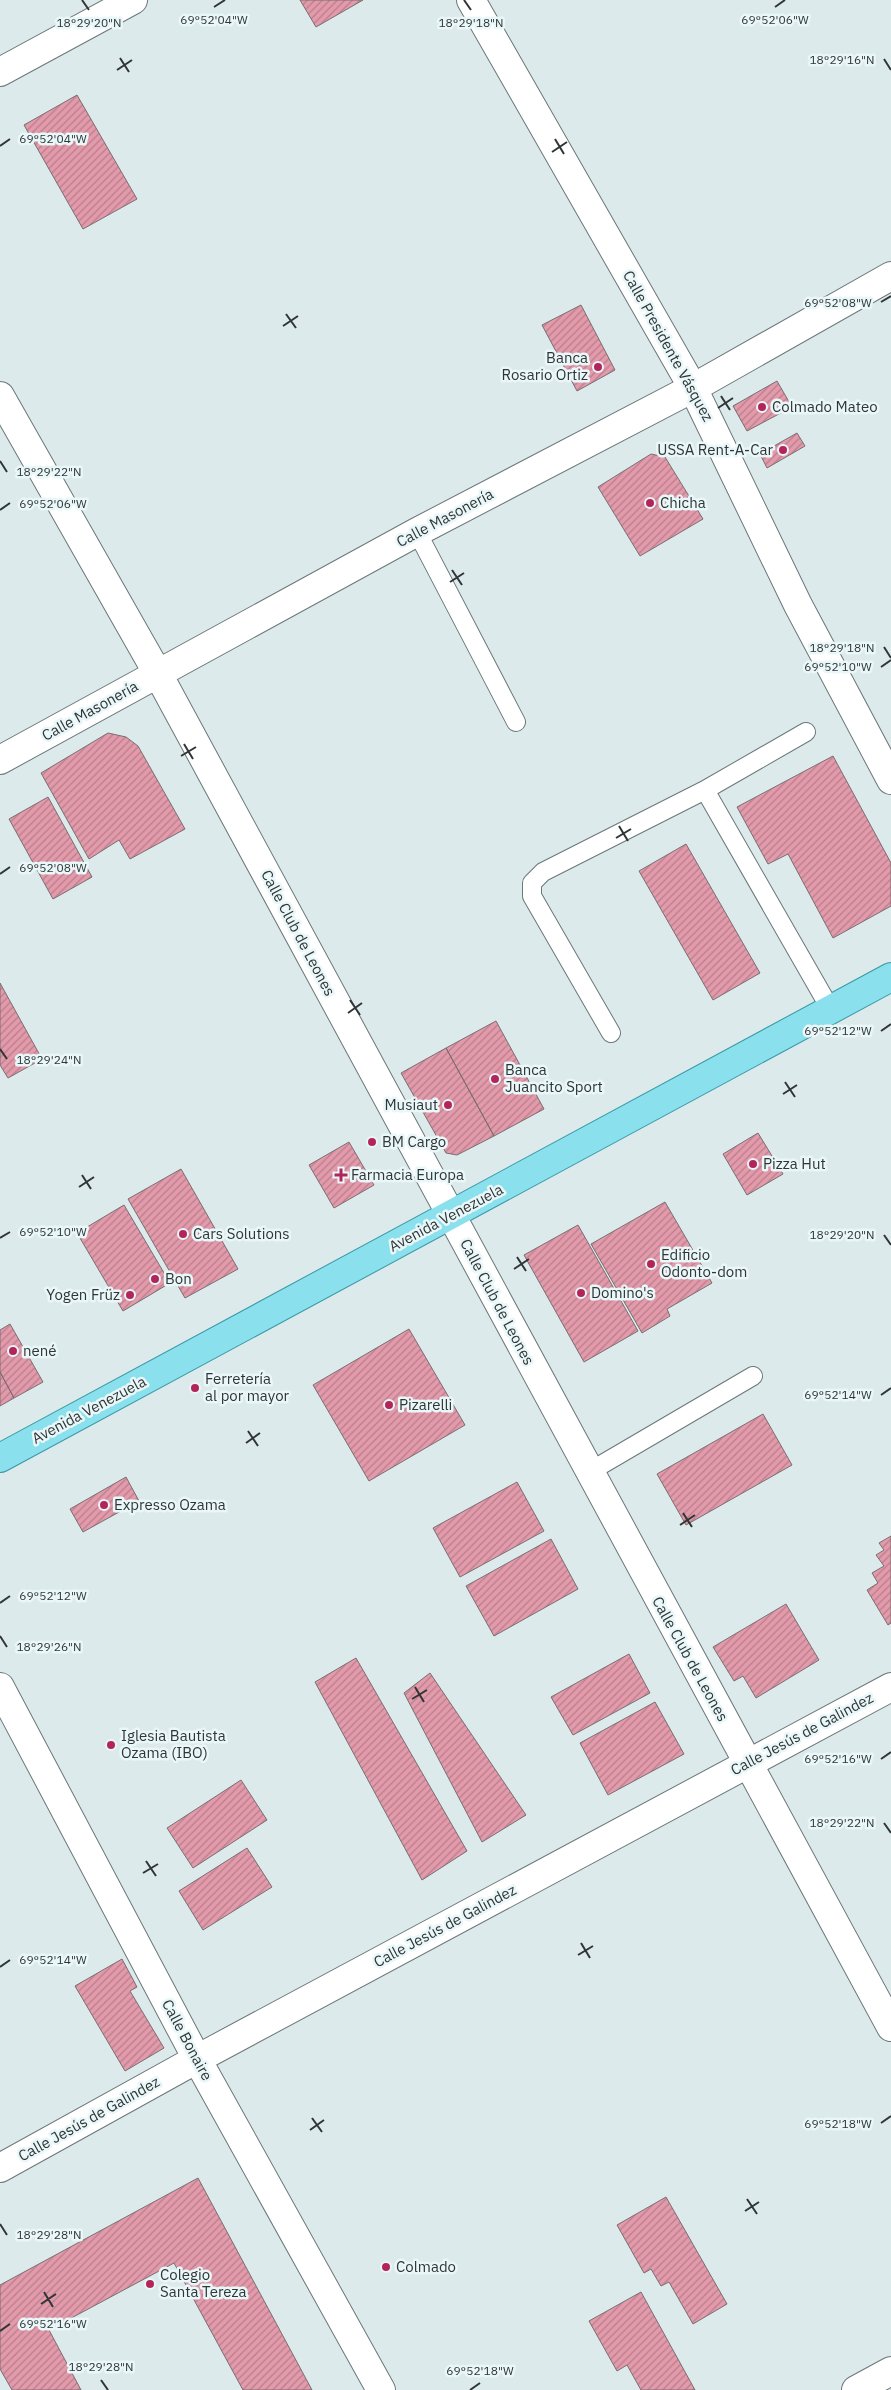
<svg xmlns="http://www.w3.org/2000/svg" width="891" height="2390" font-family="'IBM Plex Sans',sans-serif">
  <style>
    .building { fill: url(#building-hatch); stroke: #796e70 }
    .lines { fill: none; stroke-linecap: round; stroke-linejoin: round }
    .service-casing { stroke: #6b7778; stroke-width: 20 }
    .minor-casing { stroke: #6b7778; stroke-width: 30 }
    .tertiary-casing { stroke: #6b7778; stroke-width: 30 }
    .primary-casing { stroke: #3897a4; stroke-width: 30 }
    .service { stroke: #fff; stroke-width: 18 }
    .minor { stroke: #fff; stroke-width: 28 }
    .tertiary { stroke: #fff; stroke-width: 28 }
    .primary { stroke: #8ae0ec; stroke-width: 28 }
    .ticks { fill: none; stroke: #303536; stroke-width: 2 }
    .poi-dot { fill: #b32559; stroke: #e9f7f9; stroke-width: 2 }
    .labels { text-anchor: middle; stroke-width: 5; stroke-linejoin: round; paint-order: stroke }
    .street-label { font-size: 15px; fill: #303536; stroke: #e9f7f9 }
    .poi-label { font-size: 15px; fill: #303536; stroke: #e9f7f9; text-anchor: start }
    .ticks-label { font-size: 12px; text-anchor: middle; fill: #303536; stroke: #e9f7f9; stroke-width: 5; stroke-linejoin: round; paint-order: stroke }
  </style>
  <defs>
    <pattern id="building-hatch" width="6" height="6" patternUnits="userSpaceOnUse" patternTransform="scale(1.25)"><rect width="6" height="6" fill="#e39aab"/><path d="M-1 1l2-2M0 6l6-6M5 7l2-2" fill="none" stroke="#b87e8c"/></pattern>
  </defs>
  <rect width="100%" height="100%" fill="#dceaec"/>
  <!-- building -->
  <path class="building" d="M300,0H363L316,27Z
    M77,95L137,199L83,229L24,125Z
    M581,305L615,370L577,391L542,325Z
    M777,381L792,407L747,431L733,406Z
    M797,433L805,446L767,468L760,454Z
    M651,454L665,457L703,519L640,556L598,487Z
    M108,733L126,737L138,746L185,829L130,859L119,840L89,859L41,773Z
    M833,756L891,863V906L833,938L788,854L768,864L737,807Z
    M48,797L92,877L53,899L9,819Z
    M686,844L760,973L713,1000L639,871Z
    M0,983L42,1059L8,1078L0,1065Z
    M496,1021L544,1109L494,1136L446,1048Z
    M446,1048L494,1136L457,1155L446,1153L401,1073Z
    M758,1133L783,1174L747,1195L723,1154Z
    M349,1142L374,1185L334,1208L309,1165Z
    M181,1169L238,1269L185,1298L128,1199Z
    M665,1202L712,1283L667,1309L670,1316L642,1333L591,1244Z
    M124,1205L170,1283L123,1311L77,1233Z
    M578,1225L638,1331L584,1362L524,1255Z
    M10,1324L43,1382L14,1398L0,1372V1330Z
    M409,1329L465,1425L369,1481L313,1385Z
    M0,1372L14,1398L0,1406Z
    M763,1414L792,1465L686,1525L657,1474Z
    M126,1477L139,1501L83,1532L70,1509Z
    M517,1482L544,1531L460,1577L433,1528Z
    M891,1536V1623L888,1625L867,1590L878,1583L872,1573L884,1566L876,1555L884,1550L879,1543Z
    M551,1539L578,1589L494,1636L466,1586Z
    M786,1604L819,1660L756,1698L743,1676L734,1681L713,1647Z
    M629,1654L650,1693L573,1735L551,1697Z
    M356,1658L467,1851L422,1880L315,1682Z
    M430,1673L526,1815L482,1842L404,1693Z
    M655,1702L684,1754L608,1795L580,1743Z
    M241,1780L267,1820L193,1868L167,1828Z
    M247,1848L272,1887L203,1930L179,1891Z
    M122,1959L137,1987L130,1991L164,2048L125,2071L75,1986Z
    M198,2178L312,2390H243L174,2263L49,2330L81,2390H12L0,2369V2285Z
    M666,2197L727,2304L693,2324L669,2282L661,2286L651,2269L644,2273L617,2225Z
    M641,2292L695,2390H641L627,2365L617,2371L589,2321Z"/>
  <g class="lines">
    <!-- service casing -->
    <g class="service-casing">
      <path id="service" d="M417,532L516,722
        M806,732L705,790L831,1010
        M611,1033L532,896V883L543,872L705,790
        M589,1472L753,1376"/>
    </g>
    <!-- minor casing -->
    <g class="minor-casing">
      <path id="minor" d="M0,72L133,0
        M0,396L158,674L891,2027
        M0,760L417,532L693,388L891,276
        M0,1687L197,2059L381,2390
        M0,2168L197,2059L891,1687
        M856,2390L891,2371"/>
    </g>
    <!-- tertiary casing -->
    <g class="tertiary-casing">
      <path id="tertiary" d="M471,0L693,388L798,605L891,780"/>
    </g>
    <!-- primary casing -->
    <g class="primary-casing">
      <path id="primary" d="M0,1458L891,977"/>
    </g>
    <!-- service -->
    <use href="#service" class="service"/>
    <!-- minor -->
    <use href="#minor" class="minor"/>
    <!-- tertiary -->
    <use href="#tertiary" class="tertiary"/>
    <!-- primary -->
    <use href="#primary" class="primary"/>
  </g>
  <!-- ticks -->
  <path class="ticks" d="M82,0L89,10M464,0L471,10M214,7L225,0M775,7L785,0M120,58L129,72M884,59L891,70M117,70L132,60M555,139L564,154M0,146L10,139M552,152L567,142M881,302L891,296M286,314L296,328M283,326L298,316M721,396L730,410M718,408L733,398M0,461L7,472M0,510L10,503M452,570L462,585M450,582L464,573M884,647L891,658M881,667L891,660M184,744L193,759M181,756L196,747M619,826L628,841M616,838L631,829M0,874L10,867M350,1000L360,1015M348,1013L362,1003M881,1031L891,1024M0,1049L7,1059M785,1082L795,1097M783,1094L797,1085M82,1175L91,1189M79,1187L94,1177M884,1235L891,1245M0,1238L10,1232M517,1257L526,1271M514,1269L529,1259M881,1395L891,1388M248,1431L258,1446M246,1443L260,1433M683,1513L692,1527M680,1525L695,1515M0,1603L10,1596M0,1636L7,1647M415,1687L424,1702M412,1699L427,1690M881,1759L891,1752M884,1823L891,1833M146,1861L156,1876M143,1873L158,1864M581,1943L590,1958M578,1955L593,1946M0,1967L10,1960M312,2118L322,2132M881,2123L891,2116M310,2130L324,2120M747,2199L757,2214M745,2211L759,2202M0,2224L7,2235M44,2292L53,2307M41,2304L56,2294M0,2331L10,2324M101,2380L108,2390M470,2390L480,2383"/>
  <!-- markers -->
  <g class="poi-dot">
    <circle cx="598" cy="367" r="5"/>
    <circle cx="762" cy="407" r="5"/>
    <circle cx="783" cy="450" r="5"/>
    <circle cx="650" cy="503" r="5"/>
    <circle cx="495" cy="1079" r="5"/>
    <circle cx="448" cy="1105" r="5"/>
    <circle cx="372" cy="1142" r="5"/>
    <circle cx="753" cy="1164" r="5"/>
    <path d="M338.5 1167.5h5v5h5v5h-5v5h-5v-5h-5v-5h5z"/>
    <circle cx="183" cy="1234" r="5"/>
    <circle cx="651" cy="1264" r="5"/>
    <circle cx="155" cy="1279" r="5"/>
    <circle cx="581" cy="1293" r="5"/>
    <circle cx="130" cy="1295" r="5"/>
    <circle cx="13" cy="1351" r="5"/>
    <circle cx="195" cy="1388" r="5"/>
    <circle cx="389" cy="1405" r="5"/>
    <circle cx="104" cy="1505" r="5"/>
    <circle cx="111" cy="1745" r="5"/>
    <circle cx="386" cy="2267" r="5"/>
    <circle cx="150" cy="2284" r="5"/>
  </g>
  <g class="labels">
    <!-- street labels -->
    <g class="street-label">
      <text transform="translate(668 346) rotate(61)" y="5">Calle Presidente Vásquez</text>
      <text transform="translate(445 518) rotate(-28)" y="5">Calle Masonería</text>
      <text transform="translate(90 711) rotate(-29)" y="5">Calle Masonería</text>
      <text transform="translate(298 933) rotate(62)" y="5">Calle Club de Leones</text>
      <text transform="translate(446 1218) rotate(-28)" y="5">Avenida Venezuela</text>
      <text transform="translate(497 1302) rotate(62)" y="5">Calle Club de Leones</text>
      <text transform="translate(89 1410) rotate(-28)" y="5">Avenida Venezuela</text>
      <text transform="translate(690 1659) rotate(61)" y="5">Calle Club de Leones</text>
      <text transform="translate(802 1734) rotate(-28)" y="5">Calle Jesús de Galindez</text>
      <text transform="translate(445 1926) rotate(-28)" y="5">Calle Jesús de Galindez</text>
      <text transform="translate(187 2040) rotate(62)" y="5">Calle Bonaire</text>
      <text transform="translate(89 2119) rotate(-29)" y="5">Calle Jesús de Galindez</text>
    </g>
    <!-- poi labels -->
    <g class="poi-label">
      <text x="588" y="363" text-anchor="end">Banca<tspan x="588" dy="17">Rosario Ortiz</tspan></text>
      <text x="772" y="412">Colmado Mateo</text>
      <text x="773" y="455" text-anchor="end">USSA Rent-A-Car</text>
      <text x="660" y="508">Chicha</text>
      <text x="505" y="1075">Banca<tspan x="505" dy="17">Juancito Sport</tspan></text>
      <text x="438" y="1110" text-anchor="end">Musiaut</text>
      <text x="382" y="1147">BM Cargo</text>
      <text x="763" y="1169">Pizza Hut</text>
      <text x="351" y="1180">Farmacia Europa</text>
      <text x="193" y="1239">Cars Solutions</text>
      <text x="661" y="1260">Edificio<tspan x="661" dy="17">Odonto-dom</tspan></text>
      <text x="165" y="1284">Bon</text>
      <text x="591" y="1298">Domino's</text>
      <text x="120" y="1300" text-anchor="end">Yogen Früz</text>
      <text x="23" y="1356">nené</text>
      <text x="205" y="1384">Ferretería<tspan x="205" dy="17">al por mayor</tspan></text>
      <text x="399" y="1410">Pizarelli</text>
      <text x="114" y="1510">Expresso Ozama</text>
      <text x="121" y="1741">Iglesia Bautista<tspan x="121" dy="17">Ozama (IBO)</tspan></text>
      <text x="396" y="2272">Colmado</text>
      <text x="160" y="2280">Colegio<tspan x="160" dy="17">Santa Tereza</tspan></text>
    </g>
  </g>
  <g class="ticks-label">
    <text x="214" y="24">69°52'04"W</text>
    <text x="775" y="24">69°52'06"W</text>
    <text x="89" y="27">18°29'20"N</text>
    <text x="471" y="27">18°29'18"N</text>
    <text x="842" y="64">18°29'16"N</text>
    <text x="53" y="143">69°52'04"W</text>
    <text x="838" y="307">69°52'08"W</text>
    <text x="49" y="476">18°29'22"N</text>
    <text x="53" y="508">69°52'06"W</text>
    <text x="842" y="652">18°29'18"N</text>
    <text x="838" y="671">69°52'10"W</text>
    <text x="53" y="872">69°52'08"W</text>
    <text x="838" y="1035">69°52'12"W</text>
    <text x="49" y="1064">18°29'24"N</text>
    <text x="53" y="1236">69°52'10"W</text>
    <text x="842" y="1239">18°29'20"N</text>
    <text x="838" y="1399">69°52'14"W</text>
    <text x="53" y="1600">69°52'12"W</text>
    <text x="49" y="1651">18°29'26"N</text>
    <text x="838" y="1763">69°52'16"W</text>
    <text x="842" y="1827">18°29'22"N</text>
    <text x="53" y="1964">69°52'14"W</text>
    <text x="838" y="2128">69°52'18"W</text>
    <text x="49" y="2239">18°29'28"N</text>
    <text x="53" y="2328">69°52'16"W</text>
    <text x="101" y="2371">18°29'28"N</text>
    <text x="480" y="2375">69°52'18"W</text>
  </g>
</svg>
